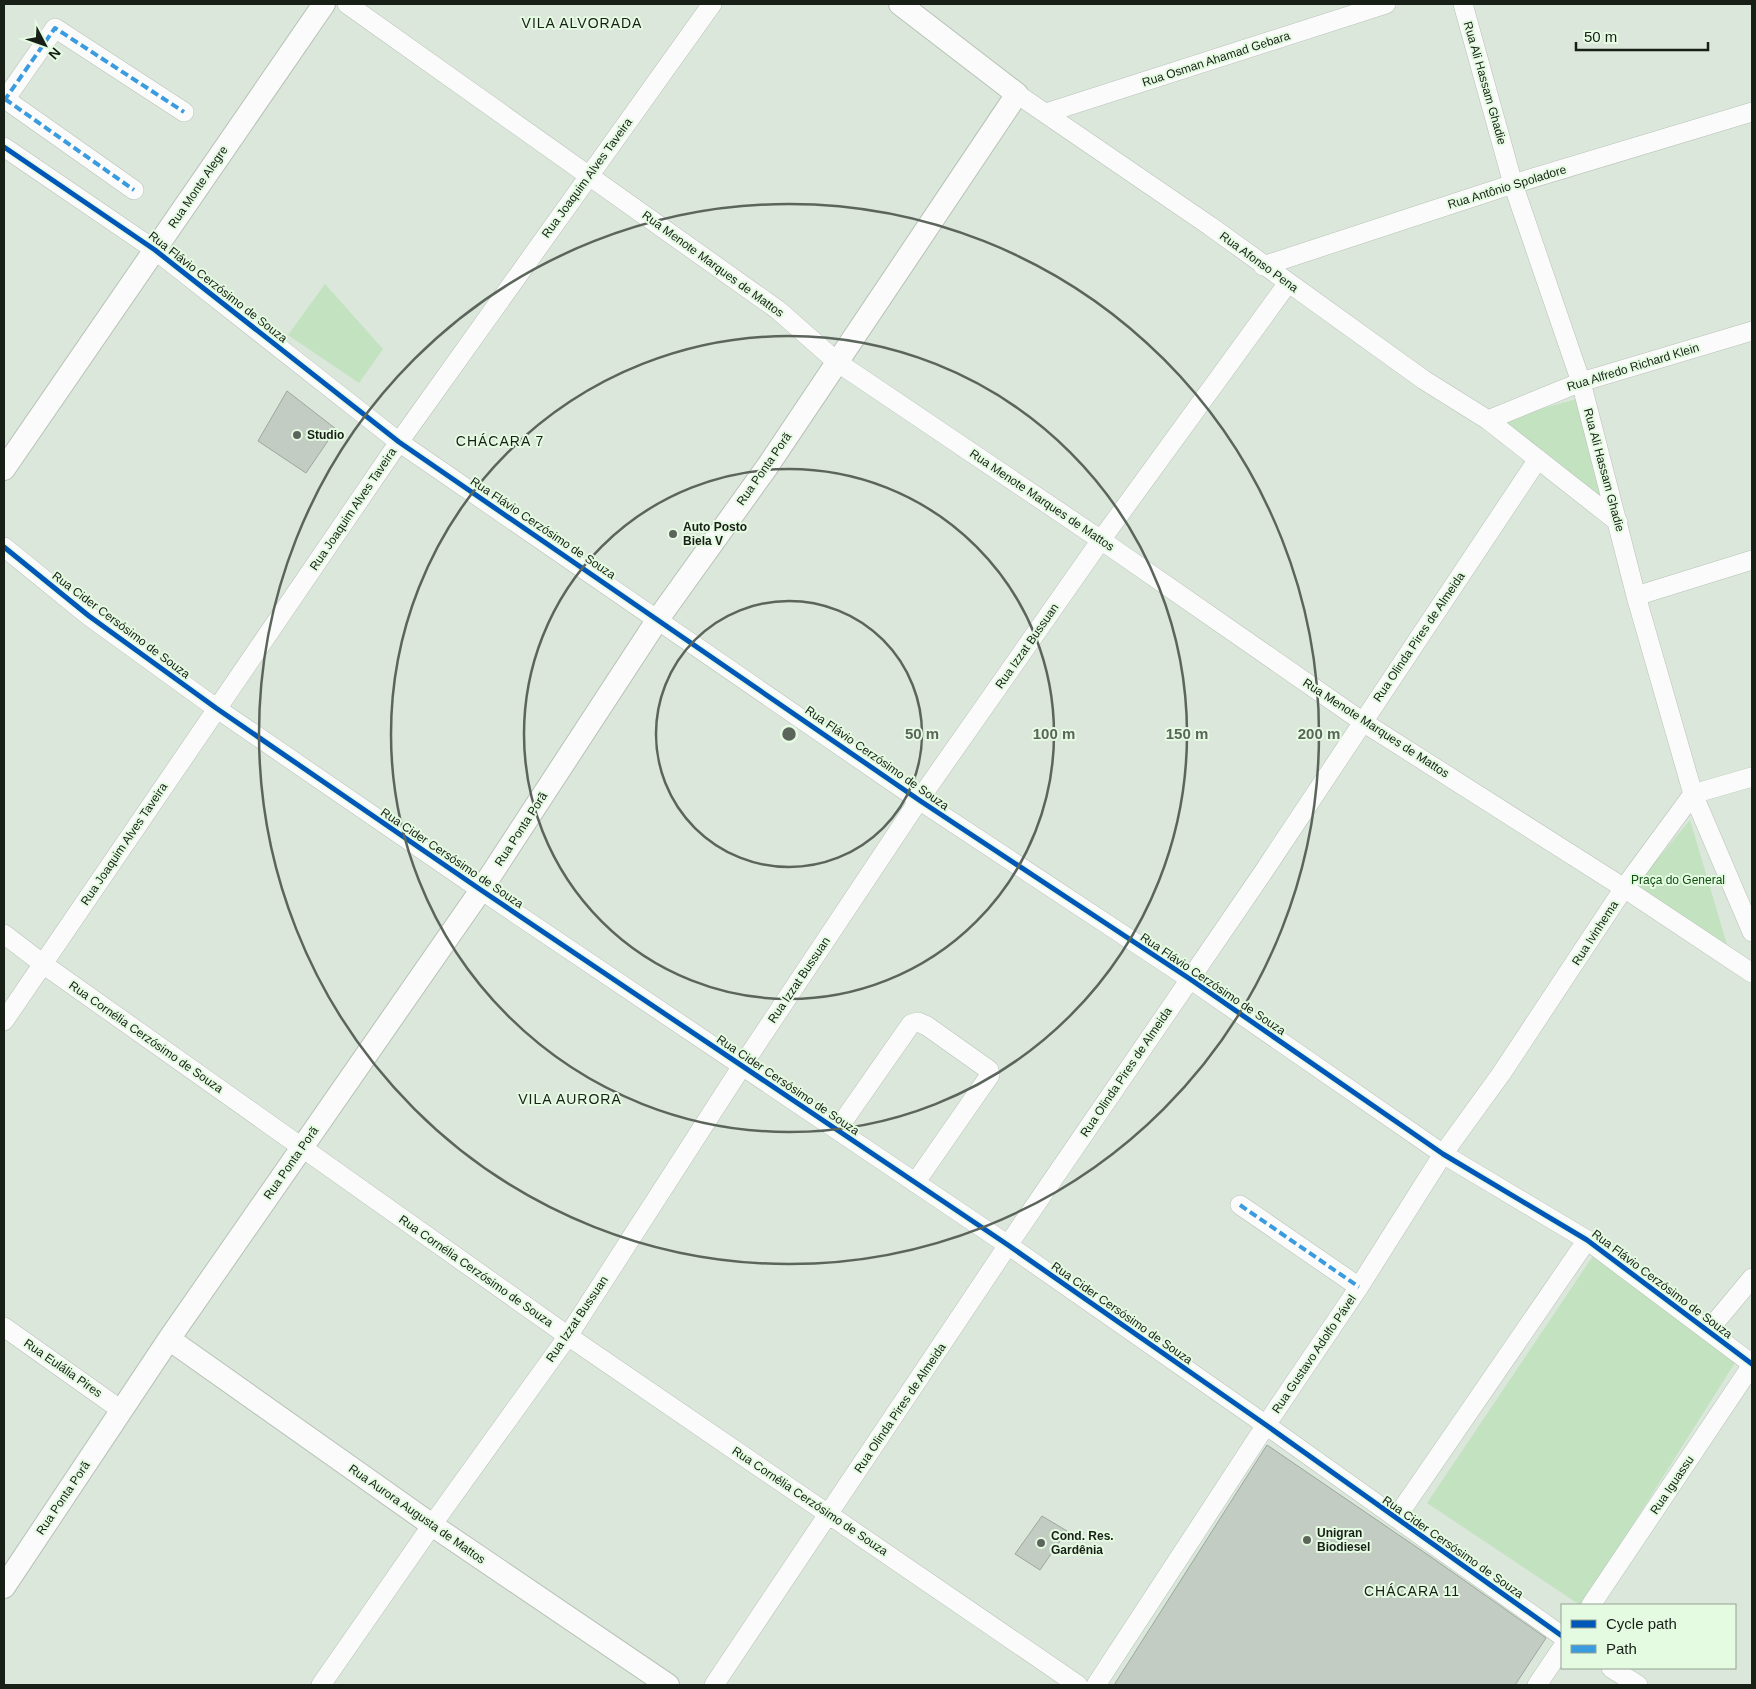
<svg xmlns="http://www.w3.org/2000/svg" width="1756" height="1689" font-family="Arial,sans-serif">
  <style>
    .green { fill: #c2e2c0 }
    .building { fill: #c2ccc2; stroke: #9da79d }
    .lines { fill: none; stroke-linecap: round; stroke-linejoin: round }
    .minor-casing { stroke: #b8c2b8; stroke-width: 20 }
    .tertiary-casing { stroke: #b8c2b8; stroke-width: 24 }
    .minor { stroke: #fafbfa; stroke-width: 19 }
    .tertiary { stroke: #fafbfa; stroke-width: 22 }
    .quiet { stroke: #3b9bdf; stroke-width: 4; stroke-dasharray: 8 4; stroke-linecap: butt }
    .cycleway-casing { stroke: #e4fbe2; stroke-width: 8 }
    .cycleway { stroke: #0057b8; stroke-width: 5 }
    .ring { fill: none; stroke: #5c655b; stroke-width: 2.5 }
    .poi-dot { fill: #5c655b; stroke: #e4fbe2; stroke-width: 2 }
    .labels { text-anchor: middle; stroke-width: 4; stroke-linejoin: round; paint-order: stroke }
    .street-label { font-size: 12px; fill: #171f16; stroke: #e4fbe2 }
    .poi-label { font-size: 12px; font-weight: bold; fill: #171f16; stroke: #e4fbe2; text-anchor: start }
    .park-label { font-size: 12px; fill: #114f11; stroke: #e4fbe2 }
    .neighbourhood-label { font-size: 14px; letter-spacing: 1px; fill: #171f16; stroke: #e4fbe2 }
    .centre { fill: #5c655b; stroke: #e4fbe2; stroke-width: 2.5 }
    .ring-label { font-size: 15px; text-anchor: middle; font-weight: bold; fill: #5c655b; stroke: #e4fbe2; stroke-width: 4; stroke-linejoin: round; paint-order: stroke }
  </style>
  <rect width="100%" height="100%" fill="#dbe7db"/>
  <!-- green -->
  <path class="green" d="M325,284L383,349L359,383L288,335Z
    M1580,398L1611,507L1501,420Z
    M1690,820L1728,948L1636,885Z
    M1595,1253L1743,1350L1582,1605H1580L1427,1503Z"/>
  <!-- building -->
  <path class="building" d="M287,391L336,429L306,473L258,441Z
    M1267,1445L1431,1557L1546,1638L1515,1685H1114Z
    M1042,1516L1067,1531L1040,1570L1015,1554Z"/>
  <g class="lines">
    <!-- minor casing -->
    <g class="minor-casing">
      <path id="minor" d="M347,4L778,310L837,362L1101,540L1363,722L1624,888L1752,973
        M1463,4L1513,184L1581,382L1636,596L1693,794L1752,932
        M1017,94L1210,226L1424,380L1488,420L1618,522
        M5,99L134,190
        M4,101L55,28L184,112
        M1046,113L1386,4
        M4,147L155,250L399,442L919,800L1190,979L1443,1154L1587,1240L1752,1364
        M1263,266L1513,184L1752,112
        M1488,420L1581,382L1752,331
        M4,547L89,616L216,708L481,890L1008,1245L1266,1425L1562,1636
        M1636,596L1752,560
        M4,934L43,964L568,1336L1078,1685
        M4,1021L399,442L712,4
        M837,1130L911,1024L918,1022L927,1026L989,1070L990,1075L915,1183
        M1240,1205L1359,1287
        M4,1327L121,1410
        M1708,1331L1752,1278
        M1396,1518L1587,1240
        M1591,1605L1752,1365
        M1611,1668L1638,1685
        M321,1685L432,1525L568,1336L742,1066L919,800L1101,540L1288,283
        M714,1685L1008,1245L1264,871L1538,459
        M1096,1685L1266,1425L1359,1287L1443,1154L1501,1074L1624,888L1693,794L1752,777
        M1537,1685L1562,1648"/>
    </g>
    <!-- tertiary casing -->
    <g class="tertiary-casing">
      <path id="tertiary" d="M4,469L324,4
        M169,1339L432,1525L668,1685
        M4,1587L169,1339L481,890L658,619L767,467L1017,94L900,4"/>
    </g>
    <!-- minor -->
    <use href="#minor" class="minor"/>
    <!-- tertiary -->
    <use href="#tertiary" class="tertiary"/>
    <!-- quiet -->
    <path class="quiet" d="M5,99L134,190
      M4,101L55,28L184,112
      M1240,1205L1359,1287"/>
    <!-- cycleway casing -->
    <g class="cycleway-casing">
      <path id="cycleway" d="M4,147L155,250L399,442L919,800L1190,979L1443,1154L1587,1240L1752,1364
        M4,547L89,616L216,708L481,890L1008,1245L1266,1425L1562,1636"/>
    </g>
    <!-- cycleway -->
    <use href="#cycleway" class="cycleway"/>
  </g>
  <!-- distance rings -->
  <g class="ring">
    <circle cx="789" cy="734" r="133"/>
    <circle cx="789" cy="734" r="265"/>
    <circle cx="789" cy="734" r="398"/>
    <circle cx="789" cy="734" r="530"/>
  </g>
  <!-- markers -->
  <g class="poi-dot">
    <circle cx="297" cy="435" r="5"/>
    <circle cx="673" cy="534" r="5"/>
    <circle cx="1307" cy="1540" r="5"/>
    <circle cx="1041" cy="1543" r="5"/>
  </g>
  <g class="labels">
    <!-- street labels -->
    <g class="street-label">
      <text transform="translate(1216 59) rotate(-18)" y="4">Rua Osman Ahamad Gebara</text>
      <text transform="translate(1485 83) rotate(74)" y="4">Rua Ali Hassam Ghadie</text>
      <text transform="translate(587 178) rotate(-54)" y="4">Rua Joaquim Alves Taveira</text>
      <text transform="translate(198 187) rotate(-56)" y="4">Rua Monte Alegre</text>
      <text transform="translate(1507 187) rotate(-17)" y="4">Rua Antônio Spoladore</text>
      <text transform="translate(1259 262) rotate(36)" y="4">Rua Afonso Pena</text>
      <text transform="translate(713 264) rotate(36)" y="4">Rua Menote Marques de Mattos</text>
      <text transform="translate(218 287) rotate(38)" y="4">Rua Flávio Cerzósimo de Souza</text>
      <text transform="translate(1633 367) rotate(-17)" y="4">Rua Alfredo Richard Klein</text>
      <text transform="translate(764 469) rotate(-55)" y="4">Rua Ponta Porã</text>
      <text transform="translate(1604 470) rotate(75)" y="4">Rua Ali Hassam Ghadie</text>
      <text transform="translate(1042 500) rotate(34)" y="4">Rua Menote Marques de Mattos</text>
      <text transform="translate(353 509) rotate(-56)" y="4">Rua Joaquim Alves Taveira</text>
      <text transform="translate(543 528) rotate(34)" y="4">Rua Flávio Cerzósimo de Souza</text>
      <text transform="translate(121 625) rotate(37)" y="4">Rua Cider Cersósimo de Souza</text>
      <text transform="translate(1419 637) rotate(-56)" y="4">Rua Olinda Pires de Almeida</text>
      <text transform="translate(1027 646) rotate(-55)" y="4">Rua Izzat Bussuan</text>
      <text transform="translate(1376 728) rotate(33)" y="4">Rua Menote Marques de Mattos</text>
      <text transform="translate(877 758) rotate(35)" y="4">Rua Flávio Cerzósimo de Souza</text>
      <text transform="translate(521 829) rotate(-57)" y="4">Rua Ponta Porã</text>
      <text transform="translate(124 844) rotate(-56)" y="4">Rua Joaquim Alves Taveira</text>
      <text transform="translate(452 858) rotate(34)" y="4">Rua Cider Cersósimo de Souza</text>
      <text transform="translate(1595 933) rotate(-57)" y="4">Rua Ivinhema</text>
      <text transform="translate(799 980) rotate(-56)" y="4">Rua Izzat Bussuan</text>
      <text transform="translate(1213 984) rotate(34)" y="4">Rua Flávio Cerzósimo de Souza</text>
      <text transform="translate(146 1037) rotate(35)" y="4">Rua Cornélia Cerzósimo de Souza</text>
      <text transform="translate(1126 1072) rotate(-56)" y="4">Rua Olinda Pires de Almeida</text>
      <text transform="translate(788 1085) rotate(34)" y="4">Rua Cider Cersósimo de Souza</text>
      <text transform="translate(291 1163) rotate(-55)" y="4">Rua Ponta Porã</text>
      <text transform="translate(476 1271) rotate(35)" y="4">Rua Cornélia Cerzósimo de Souza</text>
      <text transform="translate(1662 1284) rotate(37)" y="4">Rua Flávio Cerzósimo de Souza</text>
      <text transform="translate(1122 1313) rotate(35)" y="4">Rua Cider Cersósimo de Souza</text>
      <text transform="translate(577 1319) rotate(-56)" y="4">Rua Izzat Bussuan</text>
      <text transform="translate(1314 1354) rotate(-56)" y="4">Rua Gustavo Adolfo Pável</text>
      <text transform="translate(63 1368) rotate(35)" y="4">Rua Eulália Pires</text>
      <text transform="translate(900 1408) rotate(-56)" y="4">Rua Olinda Pires de Almeida</text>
      <text transform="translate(1672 1485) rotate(-56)" y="4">Rua Iguassu</text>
      <text transform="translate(63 1498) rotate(-56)" y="4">Rua Ponta Porã</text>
      <text transform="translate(810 1501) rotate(34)" y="4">Rua Cornélia Cerzósimo de Souza</text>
      <text transform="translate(417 1514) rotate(35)" y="4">Rua Aurora Augusta de Mattos</text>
      <text transform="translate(1453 1547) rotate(35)" y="4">Rua Cider Cersósimo de Souza</text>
    </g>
    <!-- poi labels -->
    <g class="poi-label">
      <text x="307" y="439">Studio</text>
      <text x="683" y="531">Auto Posto<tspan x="683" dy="14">Biela V</tspan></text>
      <text x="1317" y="1537">Unigran<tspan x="1317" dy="14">Biodiesel</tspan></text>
      <text x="1051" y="1540">Cond. Res.<tspan x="1051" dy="14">Gardênia</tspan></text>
    </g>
    <!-- park labels -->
    <g class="park-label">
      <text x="1678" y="884">Praça do General</text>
    </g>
    <!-- neighbourhood labels -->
    <g class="neighbourhood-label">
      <text x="582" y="28">VILA ALVORADA</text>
      <text x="500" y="446">CHÁCARA 7</text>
      <text x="570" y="1104">VILA AURORA</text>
      <text x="1412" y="1596">CHÁCARA 11</text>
    </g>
  </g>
  <circle cx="789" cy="734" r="8" class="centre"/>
  <g class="ring-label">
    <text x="922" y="739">50 m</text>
    <text x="1054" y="739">100 m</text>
    <text x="1187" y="739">150 m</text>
    <text x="1319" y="739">200 m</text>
  </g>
  <!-- border -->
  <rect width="1756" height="1689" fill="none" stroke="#171f16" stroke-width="10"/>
  <!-- legend -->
  <rect x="1561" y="1604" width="175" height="65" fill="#e4fbe2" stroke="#92a390"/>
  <rect x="1571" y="1620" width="25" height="8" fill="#0057b8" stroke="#92a390"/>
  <text x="1606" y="1629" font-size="15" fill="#171f16">Cycle path</text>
  <rect x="1571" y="1645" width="25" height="8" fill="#3b9bdf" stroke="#92a390"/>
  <text x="1606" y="1654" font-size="15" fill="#171f16">Path</text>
  <!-- north arrow -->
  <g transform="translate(45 45) rotate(131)" stroke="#e4fbe2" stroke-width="4" paint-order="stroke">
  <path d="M0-4L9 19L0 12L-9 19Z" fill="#171f16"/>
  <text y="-8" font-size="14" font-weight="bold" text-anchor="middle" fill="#171f16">N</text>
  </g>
  <!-- scale -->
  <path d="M1576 42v8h132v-8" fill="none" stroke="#171f16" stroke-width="2.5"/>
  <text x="1584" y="42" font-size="15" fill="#171f16" stroke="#e4fbe2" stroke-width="4" paint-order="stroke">50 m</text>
</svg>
